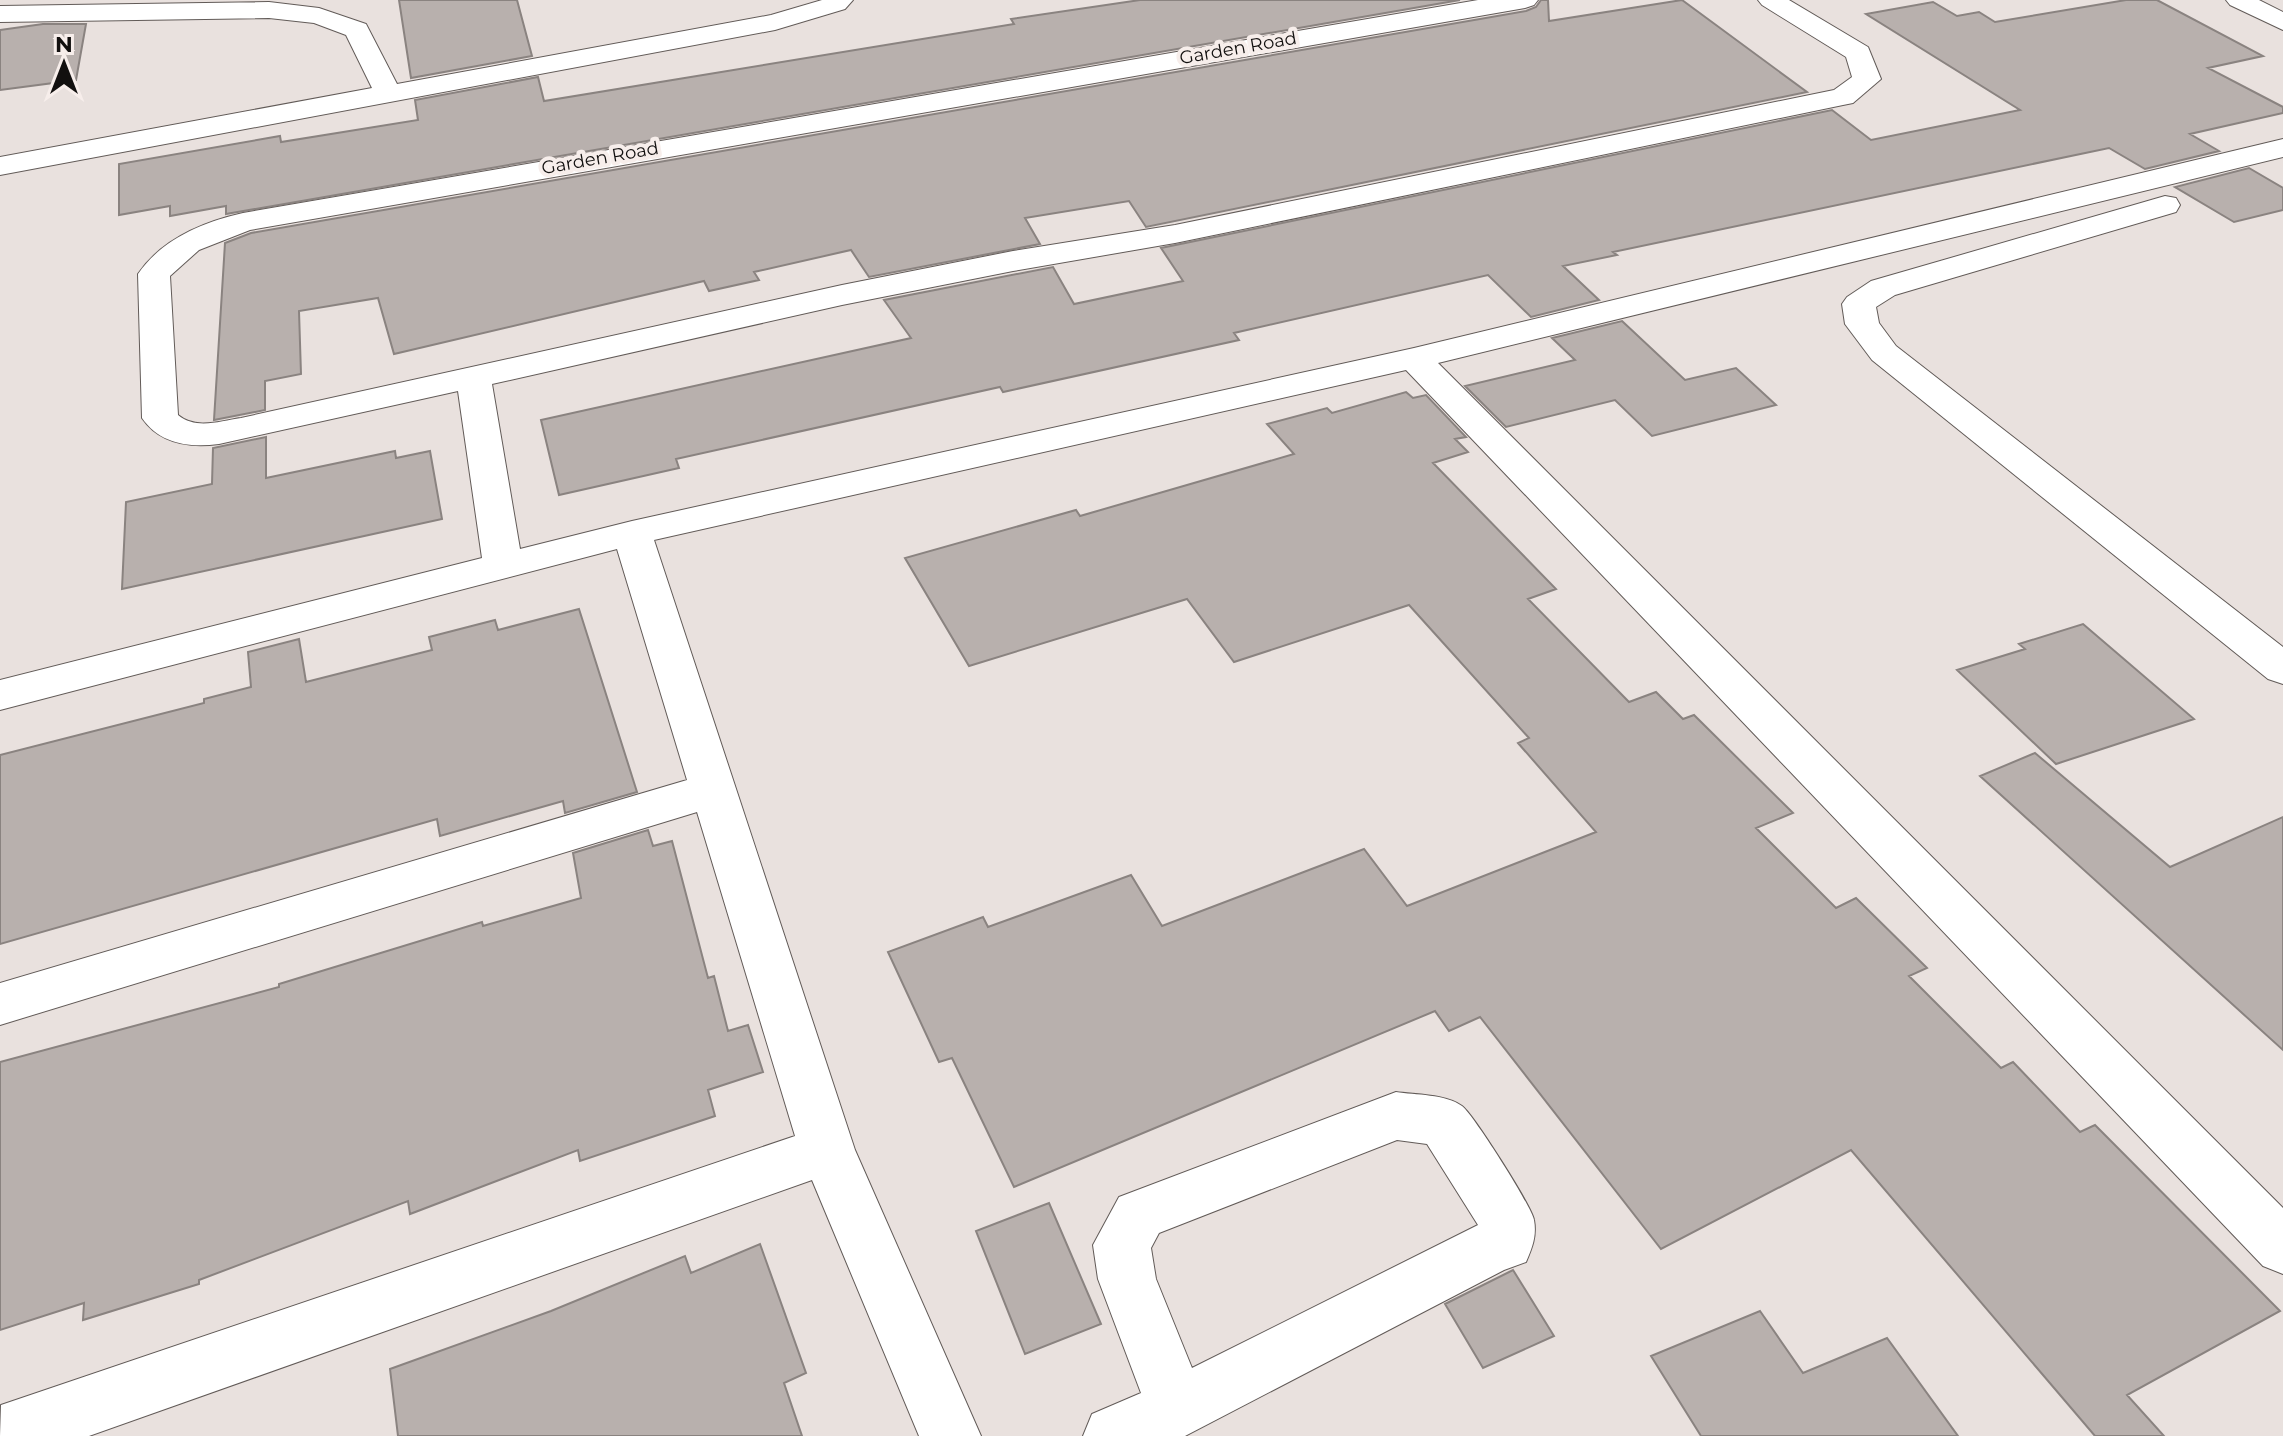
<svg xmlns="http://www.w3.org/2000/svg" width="2283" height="1436" font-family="Montserrat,sans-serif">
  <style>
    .building { fill: #b8b0ad; stroke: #8a8380; stroke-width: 2 }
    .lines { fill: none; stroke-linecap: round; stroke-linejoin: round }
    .minor-casing { stroke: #625b58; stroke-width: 2 }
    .minor { fill: #fff; fill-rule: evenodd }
    .labels { text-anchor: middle; stroke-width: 8; stroke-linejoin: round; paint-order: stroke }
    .far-street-label { font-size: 18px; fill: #12100f; stroke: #f7eeeb }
  </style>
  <rect width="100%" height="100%" fill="#e9e1de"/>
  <!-- building -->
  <path class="building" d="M399,0H517L532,56L411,78Z
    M1140,0H1460L226,214V206L170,216V206L119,215V164L280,136L281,142L418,120L415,100L538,77L544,101L1014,24L1011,19Z
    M1541,0H1548L1549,21L1682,0L1807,92L1146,227L1129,201L1025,218L1040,244L869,277L851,250L754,272L759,280L709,291L704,281L394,354L378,298L299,311L301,374L265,381V410L214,420L225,243L251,233L1526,11L1536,7Z
    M2126,0H2157L2263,56L2208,68L2283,107V113L2190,134L2219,151L2145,169L2109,148L1613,252L1617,255L1563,266L1599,300L1531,317L1488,275L1234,333L1239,340L1003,392L1000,387L676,459L679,468L559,495L541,420L911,338L884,300L1053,267L1074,304L1183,281L1161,248L1832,110L1871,140L2020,110L1866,14L1933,2L1957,16L1979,12L1995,22Z
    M43,24H86L76,80L0,90V30Z
    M2249,168L2283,188V210L2234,222L2175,187Z
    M1622,321L1685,380L1736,368L1776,405L1652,436L1615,400L1506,427L1465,386L1575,360L1552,338Z
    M1406,392L1413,398L1426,395L1466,437L1455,439L1468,452L1433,463L1556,589L1528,599L1629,702L1656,692L1683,719L1694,715L1793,813L1756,828L1836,908L1856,898L1927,968L1909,976L2001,1068L2013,1062L2080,1132L2095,1125L2280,1311L2127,1395L2164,1436H2095L1851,1150L1661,1249L1480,1017L1449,1031L1435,1011L1014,1187L952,1058L939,1062L888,952L983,917L988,927L1131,875L1162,926L1364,849L1407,906L1596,832L1518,743L1529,738L1409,605L1234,662L1187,599L969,666L905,558L1076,510L1080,516L1294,454L1267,424L1327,408L1332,413Z
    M266,437V478L395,451L396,458L430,451L442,519L122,589L126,502L212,484L213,448Z
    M579,609L637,792L565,813L563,801L440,836L437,819L0,944V755L204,703V699L251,687L248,652L299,639L306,682L432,650L429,637L495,620L498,630Z
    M2083,624L2194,719L2056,764L1957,670L2025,649L2019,644Z
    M2035,753L2170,867L2283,817V1050L1980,776Z
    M648,830L653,846L672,841L708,978L714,976L728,1031L748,1025L763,1072L708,1090L715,1116L580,1161L578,1150L410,1214L408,1201L199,1280V1284L83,1320L84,1303L0,1330V1062L279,987V984L482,922L483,926L581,898L573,853Z
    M1049,1203L1101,1324L1025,1354L976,1231Z
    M760,1244L806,1373L784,1383L802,1436H398L390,1369L551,1311L685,1256L691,1273Z
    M1513,1270L1554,1336L1483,1368L1445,1304Z
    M1760,1311L1803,1373L1887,1338L1958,1436H1701L1651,1356Z"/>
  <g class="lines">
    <!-- minor casing -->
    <g class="minor-casing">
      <path id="minor" d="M822,0H853L845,9L775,30L0,175V157L372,88L346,35L314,23L269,18L0,22V6L269,2L319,8L366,24L397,84L771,15Z
        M1478,0H1538L1534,5L1525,8L250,230L199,250L170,276L178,415C196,430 220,421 241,418L842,285L1013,251L1175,225L1834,90L1852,77L1846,57L1762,5L1758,0H1789L1868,47L1881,79L1853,103L1843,105L1175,243L1013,271L842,305L492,384L520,549L632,521L1414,348L2283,139V157L1438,363L2283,1208V1274L2263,1266L1406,370L654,540L855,1150L981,1436H919L812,1180L89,1436H0L1,1405L795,1136L697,812L0,1025V983L687,780L617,549L0,710V680L482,558L458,391L219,444C189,448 160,444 142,418L138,274C162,239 203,222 243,213Z
        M2226,0H2259L2283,12V30L2230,5Z
        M2165,196L2176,198L2180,205L2176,212L1895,295L1876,307L1879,323L1896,346L2283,647V684L2268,679L1872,360L1845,324L1842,304L1847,297L1871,281Z
        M1396,1092C1415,1095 1446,1094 1462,1106C1473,1114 1532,1207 1534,1220C1537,1236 1532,1248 1526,1262L1504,1270L1185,1436H1083L1092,1414L1141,1393L1098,1279L1093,1245L1119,1197ZM1397,1140L1427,1144L1478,1225L1192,1368L1156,1279L1151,1248L1159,1233Z"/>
    </g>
    <!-- minor -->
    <use href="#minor" class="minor"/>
  </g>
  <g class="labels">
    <!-- far-street labels -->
    <g class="far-street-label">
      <text transform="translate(1238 48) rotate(-10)" y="6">Garden Road</text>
      <text transform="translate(600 158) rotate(-10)" y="6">Garden Road</text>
    </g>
  </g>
  <!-- north arrow -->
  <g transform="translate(64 64)" stroke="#f7eeeb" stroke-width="6" paint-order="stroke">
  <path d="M0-6L14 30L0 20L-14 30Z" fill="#12100f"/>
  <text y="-12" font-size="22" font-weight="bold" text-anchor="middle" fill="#12100f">N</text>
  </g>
</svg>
